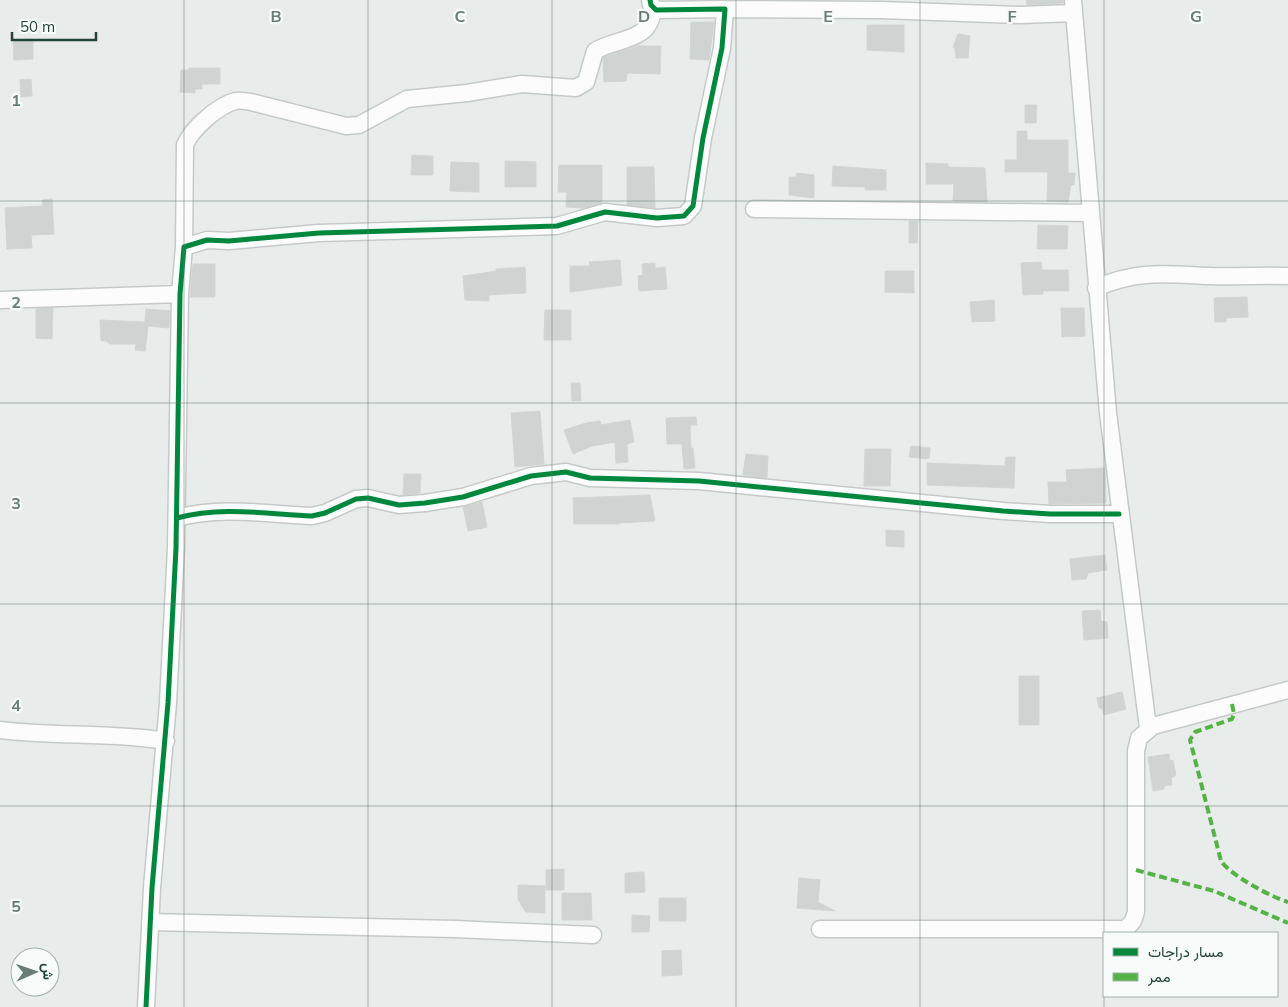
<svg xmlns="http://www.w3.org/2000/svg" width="1288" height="1007" font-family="Mulish,Vazirmatn,sans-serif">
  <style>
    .building { fill: #cfd4d2; stroke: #d1d6d4 }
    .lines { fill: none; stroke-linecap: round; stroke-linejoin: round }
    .minor-casing { stroke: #c5cac8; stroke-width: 19 }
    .minor { stroke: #fcfcfc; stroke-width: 16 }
    .quiet { stroke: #55b346; stroke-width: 4; stroke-dasharray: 8 4; stroke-linecap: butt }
    .cycleway-casing { stroke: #f7fbf9; stroke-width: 8 }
    .cycleway { stroke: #00873e; stroke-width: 5 }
    .grid { fill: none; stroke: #697e78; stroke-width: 1; stroke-opacity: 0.55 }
    .grid-label { font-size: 16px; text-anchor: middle; font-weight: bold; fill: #697e78; stroke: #f7fbf9; stroke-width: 4.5; stroke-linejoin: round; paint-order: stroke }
  </style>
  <rect width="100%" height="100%" fill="#e8edeb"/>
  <!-- building -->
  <path class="building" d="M1026,0H1063V3L1027,5Z
    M691,22H714L709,60L690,59Z
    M867,25H904V52L867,50Z
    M958,34L970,36L968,58H956L955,49L953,47Z
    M33,39V59L14,60L13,40Z
    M637,46H661L660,74L627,73L626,81L604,82L603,58Z
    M189,68H220V84H202V89H195V93L180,92L181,70H189Z
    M31,79L32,96L21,97L20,80Z
    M1025,105H1037L1036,123H1025Z
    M1017,131H1027V140H1068V173H1075L1074,185H1071L1068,202L1047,201L1048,172H1005V160H1017Z
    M412,155L433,156V175H411Z
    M505,161L536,162V187H505Z
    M451,162L479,163V192L450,191Z
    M926,163L948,164V167L985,168L987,202L953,201L954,184H926Z
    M559,165H602V203L584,208L566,207L567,192H558Z
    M833,166L886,170V190H865V187L832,186Z
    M627,167H654L655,208L627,205Z
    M797,173L814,175V198L789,195V177H796Z
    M52,199L54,234L31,235L32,248L7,249L5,208L43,206L42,200Z
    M909,221H918L917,243H909Z
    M1038,225L1068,226L1067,249H1037Z
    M620,260L622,285L570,292V266H590L589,262Z
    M1041,262L1042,270H1068L1069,291H1043V294L1023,295L1021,263Z
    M655,263V268L665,267L667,289L639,291L638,276L643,275L642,264Z
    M193,264H215V297H190Z
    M525,267L526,293L489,295V301L465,300L463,276L496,271V269Z
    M885,271H914V293L885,292Z
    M1247,297L1248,317L1226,318V322H1215L1214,298Z
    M994,300L995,321L972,322L970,302Z
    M53,308L52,339L36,338V309Z
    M1061,308H1084L1085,336L1062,337Z
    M146,309L170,311L169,328L148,326L145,351L135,350L136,344H110L106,341H101L100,320L145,322Z
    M545,310H571V340H544Z
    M571,383H580L581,401H572Z
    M540,411L544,464L515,467L511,413Z
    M696,417L697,425H690L691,448H693L695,468L684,469L682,444H667L666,418Z
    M630,420L634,442L627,444L628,462L616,463L615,442L592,446L573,454L564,430L586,423L600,421L601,425Z
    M911,446L930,448L929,459L909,457Z
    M865,449H891L890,486H864Z
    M746,454L768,456L767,478L743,475Z
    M1006,457H1015L1014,488L927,485V463L1005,466Z
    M1105,468L1106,503L1049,504L1048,482H1067L1066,470Z
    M404,474H421L420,493L403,495Z
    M650,495L655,521L619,523V524H574L573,498Z
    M482,502L487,527L468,531L463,507Z
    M886,530L904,531V547L886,546Z
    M1105,555L1107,570L1088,573L1086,579L1072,580L1070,559Z
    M1100,610L1101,621L1107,622L1108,638L1084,640L1082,611Z
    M1019,676H1039V725H1019Z
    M1122,692L1126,709L1104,715L1102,708H1099L1097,698Z
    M1169,754L1170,761L1173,760L1176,775L1171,778L1172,785L1164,786V789L1153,791L1148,757Z
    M564,869V890H546V870Z
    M644,872L645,892L625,893V873Z
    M799,878L820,880L818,902L835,911L797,908Z
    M518,885L545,886V913L526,912L523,908L518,899Z
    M562,893H591L592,920H562Z
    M659,898H686V921H659Z
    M632,915L650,916L649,932H632Z
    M681,950L682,975L662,976V951Z"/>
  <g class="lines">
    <!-- minor casing -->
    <g class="minor-casing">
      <path id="minor" d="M1073,0L1108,413L1148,728
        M725,9L881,10L1021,15L1073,13
        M754,209L1090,213
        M184,247L185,145C192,128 218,106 235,101C240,100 246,101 251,102L346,126L359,125L407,99L467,93L522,84L576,88L586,82L595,51C618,37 650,43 653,9
        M1096,288C1137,270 1164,274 1208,276C1235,277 1261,275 1288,276
        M0,300L180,294
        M177,518C222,506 266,514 312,516L325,513L356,499L368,498L399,505L425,503L463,497L531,476L566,472L590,478L699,481L1003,511L1050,514H1119
        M0,730C55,737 111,732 166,741
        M150,922L455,929L593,935
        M820,929H1126L1133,921L1136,912V751L1139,738L1153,726L1288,690
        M146,1007L152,888L168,703L176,548L180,294L184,247L207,240L229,241L319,233L557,226L605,212L657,218L684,216L693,206L703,138L722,48L725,9L656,10L651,5L650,0"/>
    </g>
    <!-- minor -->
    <use href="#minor" class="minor"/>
    <!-- quiet -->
    <path class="quiet" d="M1232,704L1234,714L1232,719L1195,732L1190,740L1221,861C1230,875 1271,897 1288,902
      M1136,870L1214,891L1288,923"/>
    <!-- cycleway casing -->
    <g class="cycleway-casing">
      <path id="cycleway" d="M177,518C222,506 266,514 312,516L325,513L356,499L368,498L399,505L425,503L463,497L531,476L566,472L590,478L699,481L1003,511L1050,514H1119
        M146,1007L152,888L168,703L176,548L180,294L184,247L207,240L229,241L319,233L557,226L605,212L657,218L684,216L693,206L703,138L722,48L725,9L656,10L651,5L650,0"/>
    </g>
    <!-- cycleway -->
    <use href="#cycleway" class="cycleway"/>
  </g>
  <!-- grid -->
  <path class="grid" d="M184,0V1007M368,0V1007M552,0V1007M736,0V1007M920,0V1007M1104,0V1007M0,201H1288M0,403H1288M0,604H1288M0,806H1288"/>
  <g class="grid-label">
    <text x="276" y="22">B</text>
    <text x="460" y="22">C</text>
    <text x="644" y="22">D</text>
    <text x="828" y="22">E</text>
    <text x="1012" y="22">F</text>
    <text x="1196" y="22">G</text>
    <text x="16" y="106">1</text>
    <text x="16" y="308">2</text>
    <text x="16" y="509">3</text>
    <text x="16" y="711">4</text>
    <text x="16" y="912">5</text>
  </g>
  <!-- legend -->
  <rect x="1103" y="932" width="175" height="65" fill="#f7fbf9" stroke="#a3b1ad"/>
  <rect x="1113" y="948" width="25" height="8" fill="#00873e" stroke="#a3b1ad"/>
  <text x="1148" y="957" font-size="15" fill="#24423a">مسار دراجات</text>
  <rect x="1113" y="973" width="25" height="8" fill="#55b346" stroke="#a3b1ad"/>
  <text x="1148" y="982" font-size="15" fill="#24423a">ممر</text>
  <!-- north arrow -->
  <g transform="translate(35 972) rotate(88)"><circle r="24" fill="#f7fbf9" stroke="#a3b1ad"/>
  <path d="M0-4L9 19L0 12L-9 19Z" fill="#697e78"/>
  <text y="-8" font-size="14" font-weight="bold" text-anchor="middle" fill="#24423a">ش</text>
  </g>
  <!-- scale -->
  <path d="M12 32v8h84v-8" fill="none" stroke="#24423a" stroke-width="2.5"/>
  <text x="20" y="32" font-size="15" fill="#24423a" stroke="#f7fbf9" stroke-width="4" paint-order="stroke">50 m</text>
</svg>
